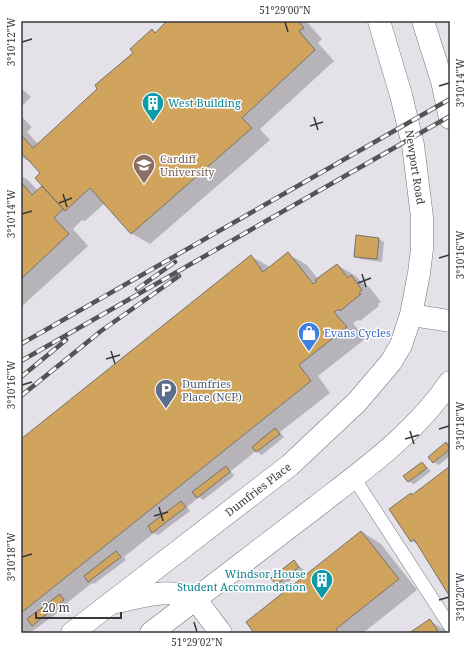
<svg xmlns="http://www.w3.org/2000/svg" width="471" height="654" font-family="'Noto Serif',serif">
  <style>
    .shadow { fill: #0003 }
    .building { fill: #d0a45d; stroke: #76726d }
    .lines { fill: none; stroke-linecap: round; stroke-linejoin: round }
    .service-casing { stroke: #79777d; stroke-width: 14 }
    .minor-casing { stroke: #79777d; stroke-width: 23 }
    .primary-casing { stroke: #79777d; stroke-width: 23 }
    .service { stroke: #fff; stroke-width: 13 }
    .minor { stroke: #fff; stroke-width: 22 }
    .primary { stroke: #fff; stroke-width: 22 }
    .rail-casing { stroke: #545356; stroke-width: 4.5 }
    .rail { stroke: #fff; stroke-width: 3; stroke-dasharray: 9; stroke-linecap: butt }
    .ticks { fill: none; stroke: #38373a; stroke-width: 1.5 }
    .labels { text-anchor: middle; stroke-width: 3; stroke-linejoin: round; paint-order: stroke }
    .culture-label { font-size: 11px; fill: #0d838f; stroke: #fff; text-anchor: start }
    .education-label { font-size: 11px; fill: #785e54; stroke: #fff; text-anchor: start }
    .street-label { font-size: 11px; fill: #38373a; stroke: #fff }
    .shop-label { font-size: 11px; fill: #366cbe; stroke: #fff; text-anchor: start }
    .service-label { font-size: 11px; fill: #4e5e75; stroke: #fff; text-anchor: start }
    .neatline { fill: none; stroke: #38373a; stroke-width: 1.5 }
    .ticks-label { font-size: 10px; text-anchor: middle; fill: #38373a }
  </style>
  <rect width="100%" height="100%" fill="#e4e2e8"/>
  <!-- shadow -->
  <path class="shadow" d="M169,21H306L322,39L318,43L334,61L260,129L270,140L150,244L131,233L105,203L85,221L82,220L73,229L88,246L21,307V176L28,180L38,191L43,186L42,173L34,164L21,157V116L32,127L27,132L38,144L99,89L134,53L152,30L156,33Z
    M21,88L31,97L21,107Z
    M379,239L384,242L382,262L360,259L355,256Z
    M288,254L307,265L318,279L337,265L356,276L361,282L370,288L381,302L378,304L379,306L360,321L358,320L353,323L365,339L318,376L330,393L280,432L284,437L262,455L256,451L231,471L234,476L203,500L199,497L187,507L190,511L158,535L154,533L124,557L126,560L94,584L92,583L68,602L69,604L37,628L29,633H21V440L252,257L270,267Z
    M446,443L450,445V456L439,465L434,462Z
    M422,463L431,471L414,484L408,481Z
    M450,468V596L419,545L412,541L411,494L413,495Z
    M362,532L381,544L417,590L363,633H256Z
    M294,562L304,570L282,588L277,585L272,579Z
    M430,621L450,633H411Z"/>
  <!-- building -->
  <path class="building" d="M167,21H298L304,28L299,31L315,50L242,118L252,128L131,234L90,188L65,211L35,178L40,173L22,153L21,154V135L33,148L97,89L95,85L133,53L130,49L152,29L155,33Z
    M21,182L32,195L42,186L63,209L54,218L69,234L21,279Z
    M356,235L379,238L377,259L354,257Z
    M288,252L313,284L317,281L315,280L337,264L348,278L351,275L362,290L359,293L361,294L340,311L339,309L334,312L347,327L299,365L311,381L21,613V439L251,255L263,272Z
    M275,428L280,434L256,452L252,447Z
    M446,442L450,449L433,463L428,457Z
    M422,462L427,468L408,482L403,476Z
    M226,466L230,472L197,498L192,492Z
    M450,466V597L414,539L411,542L389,509L411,493L412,495Z
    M181,501L186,507L152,533L148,526Z
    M361,531L399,579L336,629L339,633H254L246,622Z
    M116,551L121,557L88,582L84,576Z
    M294,560L299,567L276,585L271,578Z
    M60,594L64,600L32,626L27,619Z
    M430,619L439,633H409Z"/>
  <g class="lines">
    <!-- service casing -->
    <g class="service-casing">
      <path id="service" d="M354,478L450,626"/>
    </g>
    <!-- minor casing -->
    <g class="minor-casing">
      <path id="minor" d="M411,315L450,321
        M111,603C135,599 170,586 193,599C201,604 214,625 221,633"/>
    </g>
    <!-- primary casing -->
    <g class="primary-casing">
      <g id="primary">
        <path d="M423,21L442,81L450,118"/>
        <path id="s1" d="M72,633L290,465L357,402L391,362L401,345L411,315L419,273L422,249V217L413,145L401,95L379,21"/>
        <path d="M151,633C206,591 262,548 317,506C366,468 415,433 450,382"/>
      </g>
    </g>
    <!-- service -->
    <use href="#service" class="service"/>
    <!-- minor -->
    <use href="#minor" class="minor"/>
    <!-- primary -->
    <use href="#primary" class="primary"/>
    <!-- rail casing -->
    <g class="rail-casing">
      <path id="rail" d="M137,289L175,262
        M21,344L450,99
        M21,361L450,116
        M21,377L66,340
        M21,396L101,331L179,276"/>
    </g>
    <!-- rail -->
    <use href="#rail" class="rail"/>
  </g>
  <!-- ticks -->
  <path class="ticks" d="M285,22L288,32M22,42L32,39M439,86L449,83M314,117L318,130M310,126L323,122M63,194L67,207M59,203L72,198M22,214L32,211M439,258L449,255M362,274L366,287M358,283L371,278M111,351L115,364M106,359L120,355M22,385L32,382M439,429L449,426M410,431L414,444M405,439L419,435M159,507L163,521M154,516L168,512M22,557L32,554M439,600L449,597M194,622L197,632"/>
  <!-- icons -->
  <defs>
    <g id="building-pin" transform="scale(1.15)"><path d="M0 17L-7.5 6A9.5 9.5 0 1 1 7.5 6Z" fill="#0f9aa8" stroke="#fff"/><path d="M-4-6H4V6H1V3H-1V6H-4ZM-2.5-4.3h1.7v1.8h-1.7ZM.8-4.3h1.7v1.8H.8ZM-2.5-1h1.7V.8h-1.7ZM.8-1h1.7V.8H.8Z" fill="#fff"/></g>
    <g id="university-pin" transform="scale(1.15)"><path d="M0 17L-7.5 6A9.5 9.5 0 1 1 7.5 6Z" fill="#8d6e63" stroke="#fff"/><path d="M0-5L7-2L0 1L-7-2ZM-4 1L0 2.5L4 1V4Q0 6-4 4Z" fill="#fff"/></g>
    <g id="shop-pin" transform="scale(1.15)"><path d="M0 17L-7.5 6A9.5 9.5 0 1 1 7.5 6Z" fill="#3f7fe0" stroke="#fff"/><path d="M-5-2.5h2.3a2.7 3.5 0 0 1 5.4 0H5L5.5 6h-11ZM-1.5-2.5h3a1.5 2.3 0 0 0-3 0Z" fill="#fff"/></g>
    <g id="parking-pin" transform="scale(1.15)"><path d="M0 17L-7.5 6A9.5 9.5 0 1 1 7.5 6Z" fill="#5c6f8a" stroke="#fff"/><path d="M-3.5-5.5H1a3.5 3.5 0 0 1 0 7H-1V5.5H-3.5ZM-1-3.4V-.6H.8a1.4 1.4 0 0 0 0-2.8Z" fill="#fff"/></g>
  </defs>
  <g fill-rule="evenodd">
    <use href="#building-pin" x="153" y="103"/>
    <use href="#university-pin" x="144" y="165"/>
    <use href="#shop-pin" x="309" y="333"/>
    <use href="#parking-pin" x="166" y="390"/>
    <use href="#building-pin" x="322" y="580"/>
  </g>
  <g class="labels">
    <!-- culture labels -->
    <g class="culture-label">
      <text x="168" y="107">West Building</text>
      <text x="306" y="578" text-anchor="end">Windsor House<tspan x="306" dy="13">Student Accommodation</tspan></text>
    </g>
    <!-- education labels -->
    <g class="education-label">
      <text x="160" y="163">Cardiff<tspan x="160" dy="13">University</tspan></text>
    </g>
    <!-- street labels -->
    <g class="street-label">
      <text transform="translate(415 167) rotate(81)" y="4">Newport Road</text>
      <text dy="4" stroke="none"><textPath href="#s1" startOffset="235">Dumfries Place</textPath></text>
    </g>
    <!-- shop labels -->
    <g class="shop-label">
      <text x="324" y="337">Evans Cycles</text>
    </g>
    <!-- service labels -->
    <g class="service-label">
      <text x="182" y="388">Dumfries<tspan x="182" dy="13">Place (NCP)</tspan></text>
    </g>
  </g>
  <!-- border -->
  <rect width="471" height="654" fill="none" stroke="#ffffff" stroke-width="44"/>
  <!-- scale -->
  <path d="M36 612v6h85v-6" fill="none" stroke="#38373a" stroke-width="2"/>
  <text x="42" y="612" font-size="12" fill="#38373a" stroke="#ffffff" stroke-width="3" paint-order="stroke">20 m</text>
  <rect x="22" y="22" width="427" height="610" class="neatline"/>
  <g class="ticks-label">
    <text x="285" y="14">51°29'00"N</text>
    <text transform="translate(11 42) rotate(-90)" y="4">3°10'12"W</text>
    <text transform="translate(460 83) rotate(-90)" y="4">3°10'14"W</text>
    <text transform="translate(11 214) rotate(-90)" y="4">3°10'14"W</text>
    <text transform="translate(460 255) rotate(-90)" y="4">3°10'16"W</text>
    <text transform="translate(11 385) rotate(-90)" y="4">3°10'16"W</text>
    <text transform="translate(460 426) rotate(-90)" y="4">3°10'18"W</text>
    <text transform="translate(11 557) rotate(-90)" y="4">3°10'18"W</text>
    <text transform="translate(460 597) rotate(-90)" y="4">3°10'20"W</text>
    <text x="197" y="646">51°29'02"N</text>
  </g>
</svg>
